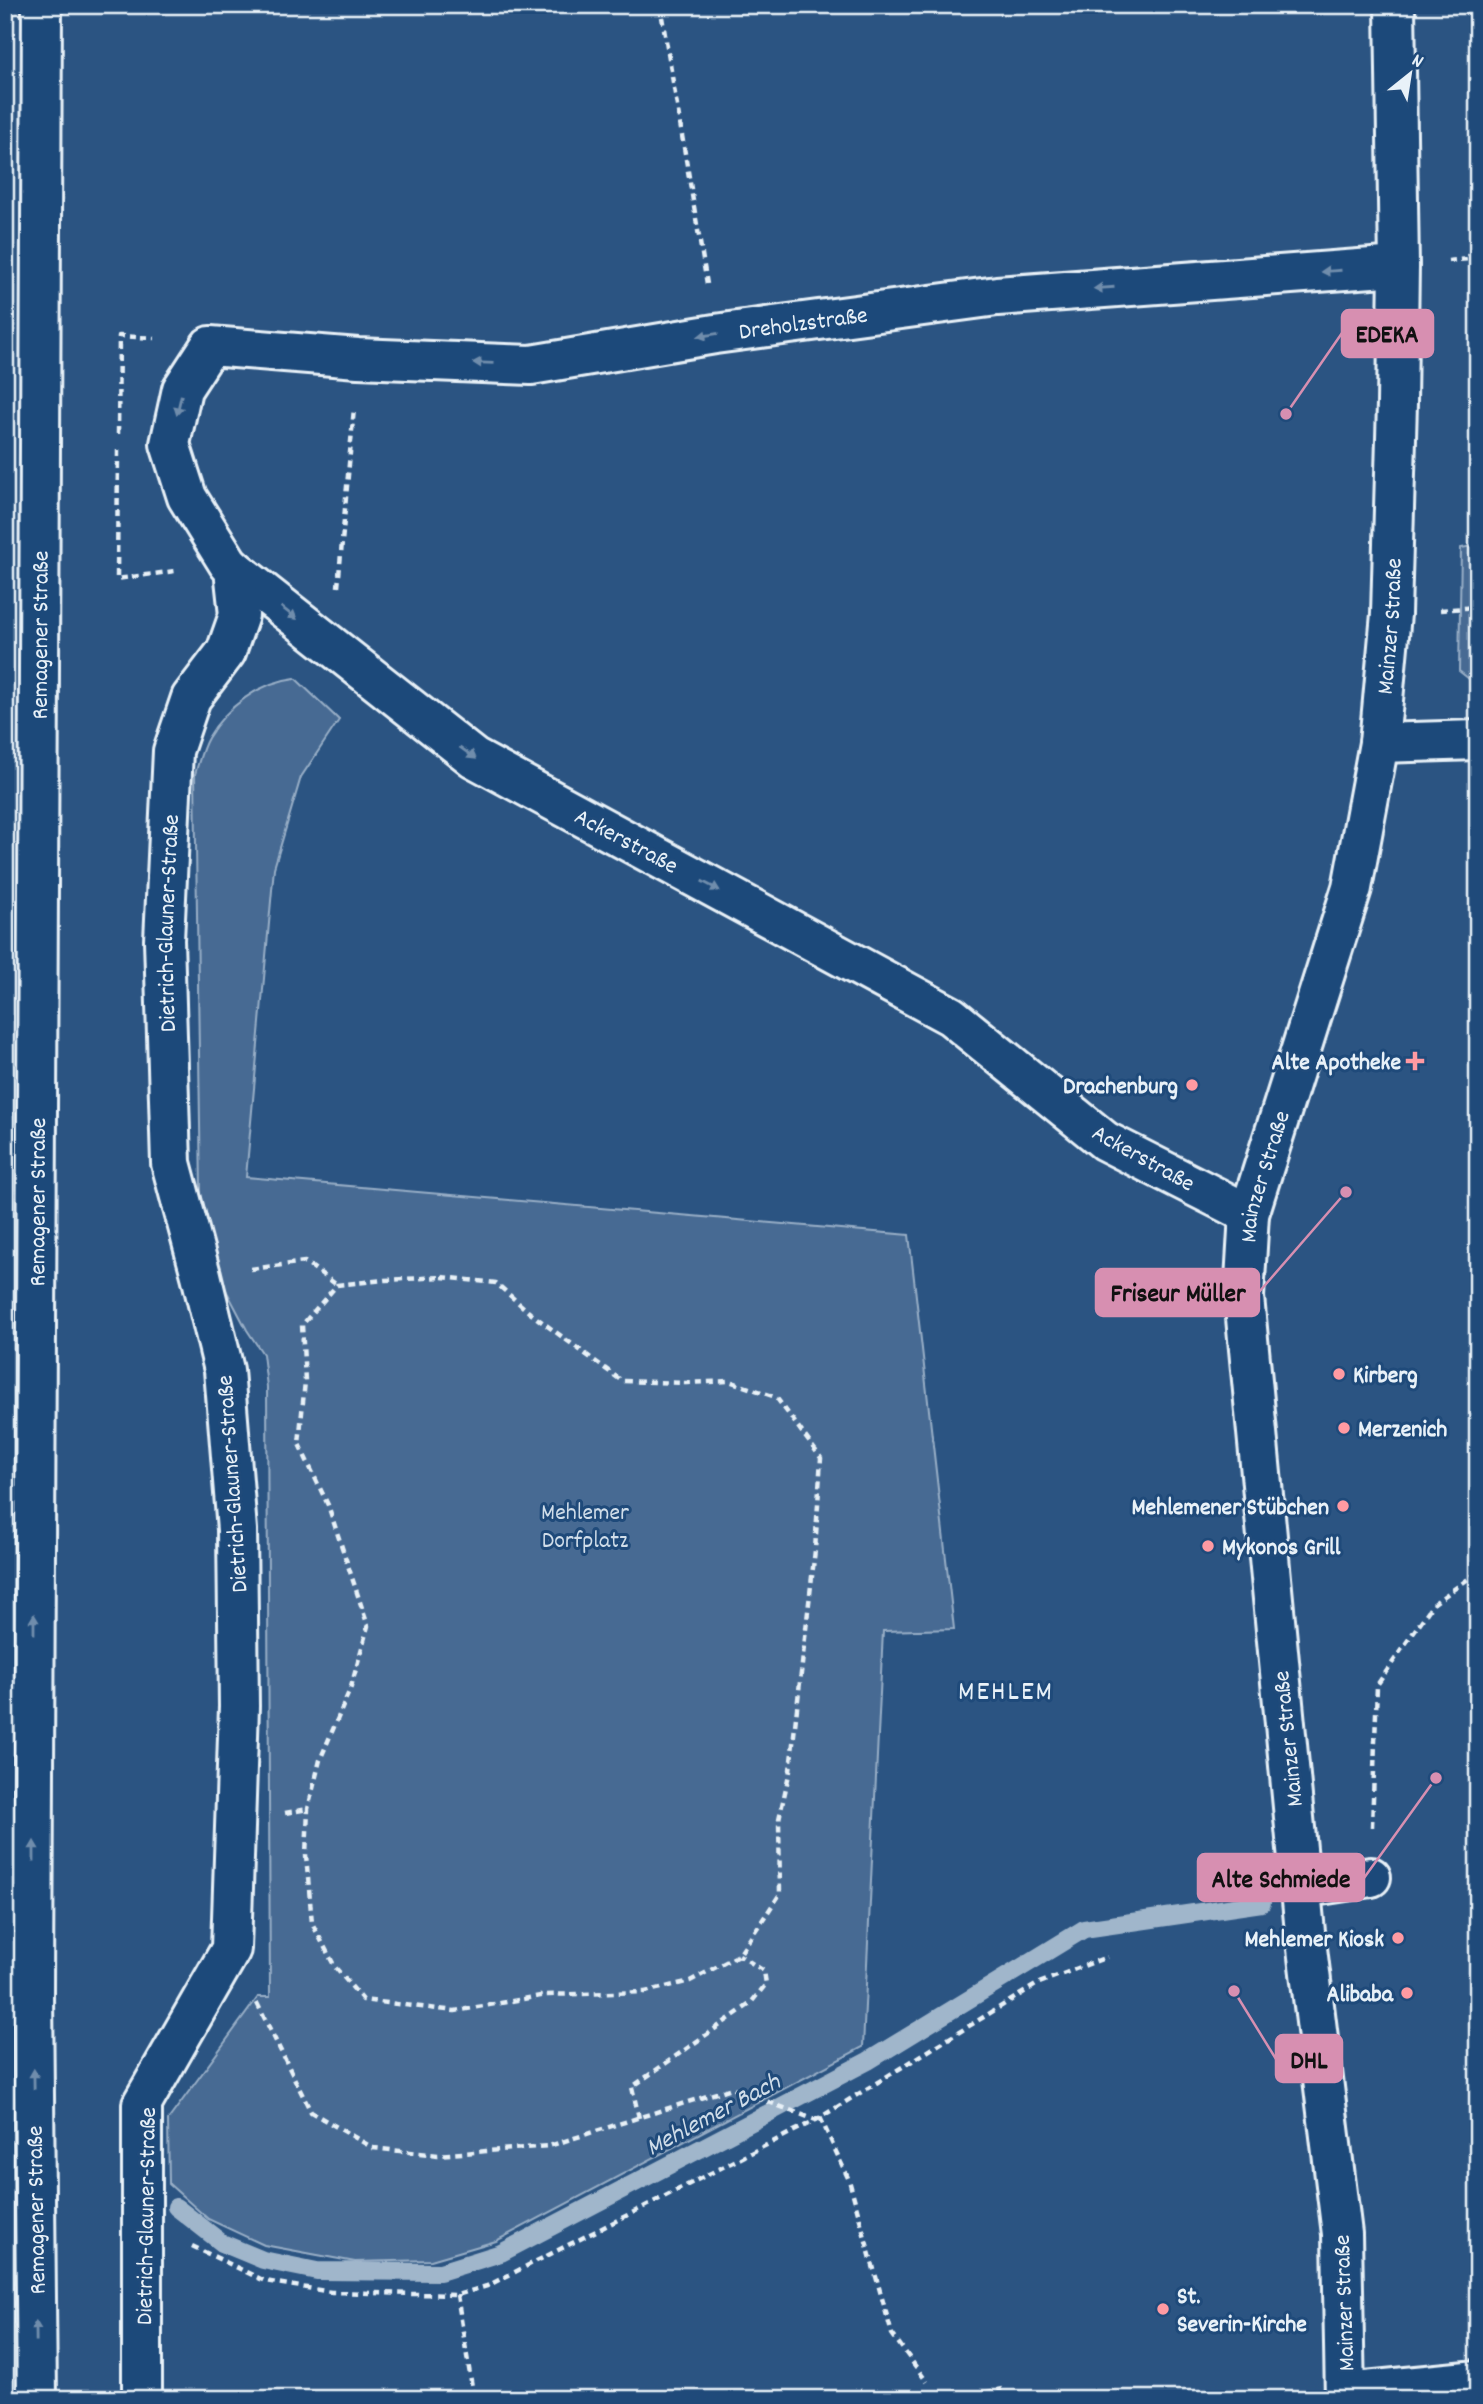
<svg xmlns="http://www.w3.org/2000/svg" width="1483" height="2404" font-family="Dekko,sans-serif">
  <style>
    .green { fill: #476b93; stroke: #98aec6; stroke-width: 2 }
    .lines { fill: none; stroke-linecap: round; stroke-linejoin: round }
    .stream { stroke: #a0b6cb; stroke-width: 18 }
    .minor-casing { stroke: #e8f1f8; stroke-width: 44 }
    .major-casing { stroke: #e8f1f8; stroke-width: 44 }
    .path { stroke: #e8f1f8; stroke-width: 4.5; stroke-dasharray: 7 5; stroke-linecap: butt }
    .minor { stroke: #1f4a7a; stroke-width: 38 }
    .major { stroke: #1f4a7a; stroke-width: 38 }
    .oneway { fill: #6f8dac }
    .poi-dot { fill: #ff9aa2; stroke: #1f4a7a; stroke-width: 2.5 }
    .labels { text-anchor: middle; stroke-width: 6; stroke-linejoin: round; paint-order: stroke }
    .street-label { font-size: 24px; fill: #e8f1f8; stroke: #1f4a7a }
    .poi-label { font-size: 24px; font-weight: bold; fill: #e8f1f8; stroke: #1f4a7a; text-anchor: end }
    .park-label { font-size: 24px; fill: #d0dde9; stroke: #1f4a7a }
    .water-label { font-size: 26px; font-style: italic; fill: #d0dde9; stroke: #1f4a7a }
    .quarter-label { font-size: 28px; letter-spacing: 2px; fill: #e8f1f8; stroke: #1f4a7a }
    .leader { fill: none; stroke: #d78fb1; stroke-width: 2.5 }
    .callout-dot { fill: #d78fb1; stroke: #1f4a7a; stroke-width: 2.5 }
    .callout { fill: #d78fb1; stroke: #d78fb1; stroke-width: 2.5 }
    .callout-label { font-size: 26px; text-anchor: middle; font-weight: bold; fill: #111 }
  </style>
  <rect width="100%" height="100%" fill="#2b5482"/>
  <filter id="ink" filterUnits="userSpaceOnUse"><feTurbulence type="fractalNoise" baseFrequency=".0143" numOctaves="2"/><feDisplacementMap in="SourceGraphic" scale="14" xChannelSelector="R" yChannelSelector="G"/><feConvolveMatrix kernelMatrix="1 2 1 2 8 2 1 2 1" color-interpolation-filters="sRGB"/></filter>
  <g filter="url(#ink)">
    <!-- green -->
    <path class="green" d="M1478,545V686L1459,671L1461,548Z
      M295,678L339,720L301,777L274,868L246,1177L909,1235L954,1629L883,1631L863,2047L496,2241L431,2260L355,2262L264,2245L208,2219L169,2184L168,2120L258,1997H270L267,1387L263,1354L247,1330L227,1292L206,1246L201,1193L195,774C199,762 202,748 208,738C226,707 260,682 295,678Z"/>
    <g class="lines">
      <!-- stream -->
      <path class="stream" d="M176,2207L222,2243L263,2260L317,2271L440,2272L501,2253L868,2061L1084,1929L1262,1903"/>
      <!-- minor casing -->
      <g class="minor-casing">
        <g id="minor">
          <path d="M1379,743L1478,740"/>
          <path id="s1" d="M1249,1214L1105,1141L951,1016L474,758L234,569L228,563L187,497L170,444L182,389L210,346L358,358L531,365L715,334L997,296L1399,266"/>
          <path d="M1301,1888L1371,1877"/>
          <path d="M1345,2393L1478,2380"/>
          <path id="s2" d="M142,2399V2104L231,1949L239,1706L237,1530L224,1370L201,1275L171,1163L164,940L173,751L191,698L226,652L239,615L234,569"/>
          <path id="s3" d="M1345,2399L1342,2234L1305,1932L1244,1297L1249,1214L1352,888L1379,743L1391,614L1397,403L1399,266L1395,5"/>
        </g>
      </g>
      <!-- major casing -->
      <g class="major-casing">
        <g id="major">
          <path id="s4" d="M37,2399L33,1993L42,5"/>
        </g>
      </g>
      <!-- path -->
      <path class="path" d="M660,5L707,284
        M1448,261L1469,259L1478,208
        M118,434L119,336L155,338
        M118,450L117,579L175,571
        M338,587L354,408
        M1440,610L1478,607
        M251,1269L305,1262L337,1285
        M442,1277L496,1283L530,1313L622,1381L686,1383L729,1381L776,1397L821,1458L815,1550L790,1770L779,1819L780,1894L739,1955L690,1981L645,1992L546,1995L455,2011L363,2000L335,1967L312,1923L306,1855L308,1809L320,1760L351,1687L368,1626L328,1505L299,1444L305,1381L302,1325L337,1285L385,1280Z
        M285,1813L308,1809
        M1372,1827L1377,1685L1433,1604L1478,1572
        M257,2003L311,2112L373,2148L438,2155L549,2146L732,2088L816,2120
        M820,2117L849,2180L892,2334L927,2382
        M639,2118L632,2087L750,2004L766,1984L764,1971L739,1955
        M192,2246L265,2281L331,2292L457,2295L487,2286L816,2120L1039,1983L1107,1957
        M457,2295L474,2399
        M926,2399L973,2395L1002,2389"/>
      <!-- minor -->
      <use href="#minor" class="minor"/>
      <!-- major -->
      <use href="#major" class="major"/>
    </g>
    <!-- one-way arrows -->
    <defs><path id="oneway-solid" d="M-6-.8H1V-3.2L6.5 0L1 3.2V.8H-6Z" transform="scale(1.75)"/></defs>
    <g class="oneway">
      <use href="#oneway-solid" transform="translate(1331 271) rotate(176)"/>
      <use href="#oneway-solid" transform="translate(1104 288) rotate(176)"/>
      <use href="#oneway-solid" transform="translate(708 335) rotate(171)"/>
      <use href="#oneway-solid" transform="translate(483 363) rotate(-178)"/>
      <use href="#oneway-solid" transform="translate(179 405) rotate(103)"/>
      <use href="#oneway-solid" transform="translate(289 613) rotate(38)"/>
      <use href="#oneway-solid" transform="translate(468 753) rotate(36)"/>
      <use href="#oneway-solid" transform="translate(711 886) rotate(28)"/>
      <use href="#oneway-solid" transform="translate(34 1624) rotate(-90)"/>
      <use href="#oneway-solid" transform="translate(34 1851) rotate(-90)"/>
      <use href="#oneway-solid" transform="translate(34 2079) rotate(-91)"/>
      <use href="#oneway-solid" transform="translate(36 2331) rotate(-91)"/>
    </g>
  </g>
  <!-- markers -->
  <g class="poi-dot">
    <path d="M1411.5 1050.5h7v7h7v7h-7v7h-7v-7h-7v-7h7z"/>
    <circle cx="1192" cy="1085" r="7"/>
    <circle cx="1339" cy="1374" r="7"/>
    <circle cx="1344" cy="1428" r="7"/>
    <circle cx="1343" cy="1506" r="7"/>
    <circle cx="1208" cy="1546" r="7"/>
    <circle cx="1398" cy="1938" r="7"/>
    <circle cx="1407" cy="1993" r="7"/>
    <circle cx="1163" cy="2309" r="7"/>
  </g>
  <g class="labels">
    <!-- street labels -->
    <g class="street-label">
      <text dy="8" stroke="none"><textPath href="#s1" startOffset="2054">Dreholzstraße</textPath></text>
      <text dy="8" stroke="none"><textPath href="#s3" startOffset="1797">Mainzer Straße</textPath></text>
      <text dy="8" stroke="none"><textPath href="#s4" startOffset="1764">Remagener Straße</textPath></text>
      <text transform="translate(627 840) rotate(28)" y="8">Ackerstraße</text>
      <text dy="8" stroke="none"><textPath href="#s2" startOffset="1507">Dietrich-Glauner-Straße</textPath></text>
      <text transform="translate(1144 1157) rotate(29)" y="8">Ackerstraße</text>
      <text dy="8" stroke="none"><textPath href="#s3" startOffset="1230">Mainzer Straße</textPath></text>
      <text dy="8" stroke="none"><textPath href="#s4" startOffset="1197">Remagener Straße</textPath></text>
      <text transform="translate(231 1484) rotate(-94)" y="8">Dietrich-Glauner-Straße</text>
      <text transform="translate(1287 1739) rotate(-96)" y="8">Mainzer Straße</text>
      <text transform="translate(35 2210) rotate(-91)" y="8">Remagener Straße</text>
      <text transform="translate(145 2216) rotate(-89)" y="8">Dietrich-Glauner-Straße</text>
      <text transform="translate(1343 2303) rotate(-92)" y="8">Mainzer Straße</text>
    </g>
    <!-- poi labels -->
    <g class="poi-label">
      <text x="1401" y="1069">Alte Apotheke</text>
      <text x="1178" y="1093">Drachenburg</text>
      <text x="1353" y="1382" text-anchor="start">Kirberg</text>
      <text x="1358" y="1436" text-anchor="start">Merzenich</text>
      <text x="1329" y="1514">Mehlemener Stübchen</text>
      <text x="1222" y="1554" text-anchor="start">Mykonos Grill</text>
      <text x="1384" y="1946">Mehlemer Kiosk</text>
      <text x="1393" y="2001">Alibaba</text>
      <text x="1177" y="2303" text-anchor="start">St.<tspan x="1177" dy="28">Severin-Kirche</tspan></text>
    </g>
    <!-- park labels -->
    <g class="park-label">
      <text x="585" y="1519">Mehlemer<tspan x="585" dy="28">Dorfplatz</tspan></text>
    </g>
    <!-- water labels -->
    <g class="water-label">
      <text transform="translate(712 2113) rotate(-28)" y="9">Mehlemer Bach</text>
    </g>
    <!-- quarter labels -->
    <g class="quarter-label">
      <text x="1006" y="1699">MEHLEM</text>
    </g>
  </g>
  <!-- callouts -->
  <path class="leader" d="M1286 414L1342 333M1346 1192L1259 1292M1436 1778L1364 1878M1234 1991L1276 2059"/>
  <g class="callout-dot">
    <circle cx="1286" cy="414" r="7"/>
    <circle cx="1346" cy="1192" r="7"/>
    <circle cx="1436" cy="1778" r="7"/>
    <circle cx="1234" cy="1991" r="7"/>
  </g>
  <g class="callout">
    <rect x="1342" y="310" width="91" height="47" rx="7"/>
    <rect x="1096" y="1269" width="163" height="47" rx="7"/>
    <rect x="1198" y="1854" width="166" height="47" rx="7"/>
    <rect x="1276" y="2035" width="66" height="47" rx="7"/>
  </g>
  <g class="callout-label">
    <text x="1387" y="342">EDEKA</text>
    <text x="1178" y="1301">Friseur Müller</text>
    <text x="1281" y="1887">Alte Schmiede</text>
    <text x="1309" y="2068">DHL</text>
  </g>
  <!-- margin -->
  <rect width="1483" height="2404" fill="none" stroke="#1f4a7a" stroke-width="28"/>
  <rect x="14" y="14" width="1455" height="2376" fill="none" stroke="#e8f1f8" stroke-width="2.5" filter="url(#ink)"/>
  <!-- north arrow -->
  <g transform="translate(1410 74) rotate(30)" stroke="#1f4a7a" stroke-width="5" paint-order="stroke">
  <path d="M0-5L12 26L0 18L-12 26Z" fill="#e8f1f8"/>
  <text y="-10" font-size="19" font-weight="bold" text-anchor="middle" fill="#e8f1f8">N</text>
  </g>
</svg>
